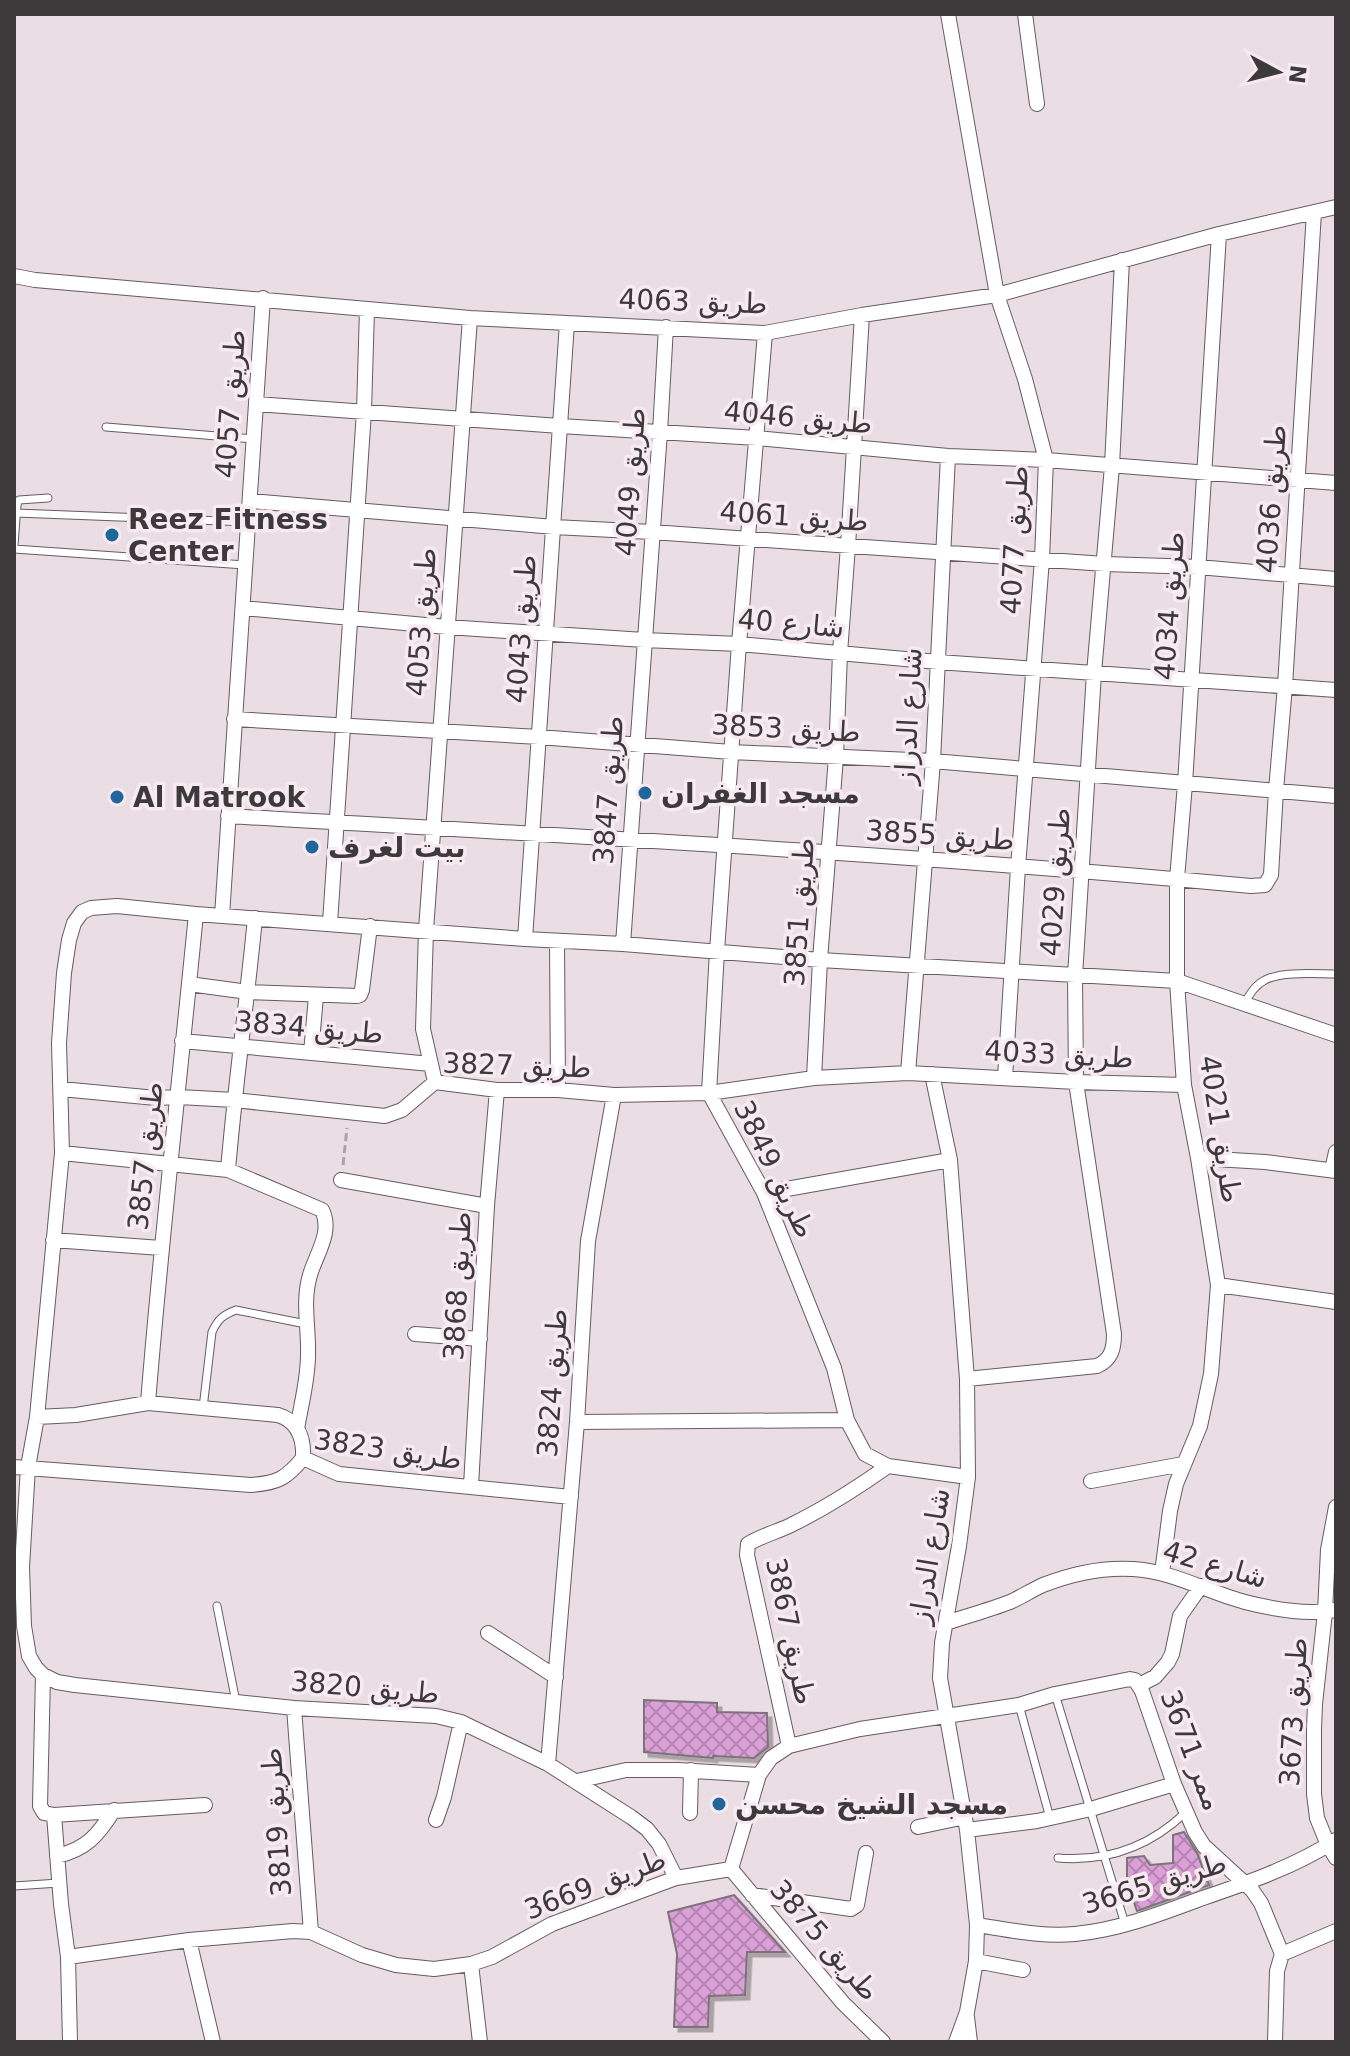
<svg xmlns="http://www.w3.org/2000/svg" width="1350" height="2056" font-family="'DejaVu Sans',Cairo,sans-serif">
  <style>
    .building { fill: url(#building-cross-hatch); stroke: #7c737b; stroke-width: 2; filter: url(#shadow) }
    .lines { fill: none; stroke-linecap: round; stroke-linejoin: round }
    .service-casing { stroke: #665b60; stroke-width: 9 }
    .minor-casing { stroke: #665b60; stroke-width: 16 }
    .path { stroke: #aca1a6; stroke-width: 3; stroke-dasharray: 8 4; stroke-linecap: butt }
    .service { stroke: #fff; stroke-width: 7 }
    .minor { stroke: #fff; stroke-width: 14 }
    .poi-dot { fill: #1f669b; stroke: #f7eaf0; stroke-width: 3 }
    .labels { text-anchor: middle; stroke-width: 7; stroke-linejoin: round; paint-order: stroke }
    .street-label { font-size: 28px; fill: #3e393b; stroke: #f7eaf0 }
    .poi-label { font-size: 28px; font-weight: bold; fill: #3e393b; stroke: #f7eaf0; text-anchor: start }
  </style>
  <defs>
    <pattern id="building-cross-hatch" width="8" height="8" patternUnits="userSpaceOnUse" patternTransform="scale(2)"><rect width="8" height="8" fill="#dba0d7"/><path d="M0 0l8 8M0 8l8-8" fill="none" stroke="#b383b0"/></pattern>
    <filter id="shadow"><feDropShadow dx="4.5" dy="4.5" stdDeviation="0" flood-color="#0004"/></filter>
  </defs>
  <rect width="100%" height="100%" fill="#eadde3"/>
  <!-- building -->
  <path class="building" d="M644,1700L717,1703V1712L767,1713L768,1747L754,1758L713,1756V1758L644,1752Z
    M1184,1832L1197,1853L1209,1885L1137,1911L1127,1883V1858L1144,1856L1150,1865L1173,1863V1835Z
    M734,1895L785,1952H747L745,1995L709,1996L708,2027H674L677,1954L668,1912Z"/>
  <g class="lines">
    <!-- service casing -->
    <g class="service-casing">
      <path id="service" d="M106,427L254,439
        M16,513L248,522
        M14,545L17,505L19,500L48,498
        M14,549L245,565
        M1244,1004C1250,994 1255,985 1265,980C1282,971 1317,974 1336,974
        M203,1408L212,1332C218,1319 223,1315 236,1310L306,1324
        M217,1606L236,1702
        M1055,1694L1125,1924
        M1019,1705L1050,1818
        M1058,1858C1107,1862 1149,1847 1185,1813
        M14,1886L59,1883"/>
    </g>
    <!-- minor casing -->
    <g class="minor-casing">
      <path id="minor" d="M948,14L997,295L1025,379L1046,460L1042,559L1018,867L1005,1078
        M1025,14L1037,104
        M14,276L35,280L470,318L765,333L862,315L997,295L1219,234L1336,207
        M765,333L739,644L717,951L709,1093L764,1193L834,1368L847,1420L865,1454L888,1466L968,1477
        M256,404L560,426L757,438L948,456L1046,460L1336,483
        M250,501L554,527L652,532L1105,564L1198,567L1336,579
        M243,608L447,627L644,640L739,644L938,662L1336,690
        M234,719L539,737L731,752L933,761L1336,796
        M228,816C569,836 911,854 1251,886L1265,885L1271,875L1276,790L1285,686L1314,212
        M222,916L263,298
        M330,923L364,411L367,309
        M525,939L567,323
        M557,941L558,1090
        M623,944L660,432L666,327
        M189,984L248,992L357,996L360,995L362,990L370,926
        M182,1041L431,1064
        M311,1053L316,996
        M908,1073L933,761L948,456
        M932,1074L950,1160L967,1379L968,1477L959,1546L942,1643L940,1678L967,1830L977,1925L976,1961L967,2012L956,2042
        M814,1078L820,960L836,757L840,653L848,546L862,315
        M435,1082L423,1029L426,930L470,318
        M61,1089L156,1098L179,1097L234,1100L385,1116L402,1110L435,1082L497,1090H558L614,1095L709,1093L814,1078L908,1073L1076,1082L1184,1085
        M62,1153L228,1170L322,1210C333,1232 316,1254 310,1275C302,1302 309,1328 308,1355C308,1380 301,1405 297,1429
        M1198,1158L1265,1162L1336,1171
        M228,1170C235,1086 247,1002 255,918
        M1332,1170L1336,1152
        M341,1180L487,1206
        M764,1193L950,1160
        M53,1240L161,1248
        M1218,1285L1336,1302
        M415,1334L480,1339
        M967,1379L1097,1366C1111,1360 1114,1349 1114,1334L1076,1082L1075,976L1094,673L1112,466L1122,260
        M148,1403C161,1240 180,1077 196,914
        M37,1417L76,1415L148,1403L278,1415C298,1421 304,1438 303,1458
        M577,1422L847,1420
        M303,1458L339,1474L571,1497
        M14,1467L251,1485C277,1483 286,1479 303,1458
        M1091,1481L1183,1464
        M471,1486L487,1206L497,1090
        M1336,1507L1328,1550L1325,1612L1315,1704L1314,1729V1794L1317,1818L1328,1845L1336,1858
        M1162,1573L1170,1511L1176,1484L1200,1426L1211,1374L1218,1285L1198,1158L1184,1085L1177,981V879L1185,784L1219,234
        M946,1623C967,1616 989,1610 1010,1602C1021,1597 1032,1590 1043,1585C1071,1574 1102,1567 1133,1569C1172,1571 1207,1592 1245,1602C1272,1609 1308,1615 1336,1610
        M488,1633L556,1677
        M43,1675L40,1806L44,1813L54,1815L205,1805
        M1139,1685L1155,1677L1168,1662L1172,1654L1180,1616L1201,1586
        M294,1708L311,1932
        M789,1746L747,1555L748,1544C761,1536 776,1532 789,1526C824,1509 857,1488 888,1466
        M548,1764L577,1422L588,1241L614,1095
        M577,1781L626,1770H678L759,1775
        M690,1813L691,1770
        M54,1815L61,1904L68,1957L70,2042
        M436,1820L444,1797L461,1722
        M918,1827L965,1817
        M967,1830L1037,1821L1091,1809L1174,1784
        M57,1856C87,1849 98,1835 114,1810
        M731,1869L759,1775L771,1758L789,1746L860,1729L1019,1705L1055,1694L1130,1679L1135,1680L1142,1691L1174,1784L1195,1832L1204,1846L1252,1890L1261,1903L1282,1954
        M731,1869L843,2003L883,2042
        M676,1878L659,1844L647,1829L631,1817L548,1764L461,1722L436,1716L294,1708L75,1685L57,1682L43,1675L36,1668L29,1656L24,1626L22,1567L28,1467L37,1417L62,1153L59,1043L64,973L69,940L74,923L82,912L91,908L117,906L196,914L525,939L623,944L820,960L1177,981L1336,1035
        M752,1895L851,1909L857,1905L866,1853
        M977,1925C1010,1930 1042,1937 1075,1934C1118,1930 1160,1914 1200,1899C1247,1883 1294,1867 1336,1840
        M189,1940L213,2042
        M68,1957L189,1940L293,1931L311,1932L362,1955L396,1965L434,1969L471,1964L492,1957L552,1924L676,1878L731,1869
        M976,1961L1023,1970
        M471,1964L480,2042
        M967,2017L970,2042
        M1275,2042L1277,1971L1282,1954L1336,1931"/>
    </g>
    <!-- path -->
    <path class="path" d="M343,1165L347,1128"/>
    <!-- service -->
    <use href="#service" class="service"/>
    <!-- minor -->
    <use href="#minor" class="minor"/>
  </g>
  <!-- markers -->
  <g class="poi-dot">
    <circle cx="112" cy="535" r="8"/>
    <circle cx="645" cy="793" r="8"/>
    <circle cx="117" cy="797" r="8"/>
    <circle cx="312" cy="847" r="8"/>
    <circle cx="719" cy="1804" r="8"/>
  </g>
  <g class="labels">
    <!-- street labels -->
    <g class="street-label">
      <text transform="translate(693 301) rotate(2)" y="10">طريق 4063</text>
      <text transform="translate(230 404) rotate(-86)" y="10">طريق 4057</text>
      <text transform="translate(798 417) rotate(5)" y="10">طريق 4046</text>
      <text transform="translate(630 482) rotate(-86)" y="10">طريق 4049</text>
      <text transform="translate(1271 499) rotate(-86)" y="10">طريق 4036</text>
      <text transform="translate(794 516) rotate(4)" y="10">طريق 4061</text>
      <text transform="translate(1014 540) rotate(-87)" y="10">طريق 4077</text>
      <text transform="translate(1169 606) rotate(-86)" y="10">طريق 4034</text>
      <text transform="translate(421 622) rotate(-86)" y="10">طريق 4053</text>
      <text transform="translate(791 623) rotate(5)" y="10">شارع 40</text>
      <text transform="translate(521 629) rotate(-86)" y="10">طريق 4043</text>
      <text transform="translate(908 716) rotate(-87)" y="10">شارع الدراز</text>
      <text transform="translate(786 728) rotate(3)" y="10">طريق 3853</text>
      <text transform="translate(608 790) rotate(-86)" y="10">طريق 3847</text>
      <text transform="translate(940 835) rotate(4)" y="10">طريق 3855</text>
      <text transform="translate(1055 882) rotate(-86)" y="10">طريق 4029</text>
      <text transform="translate(799 912) rotate(-86)" y="10">طريق 3851</text>
      <text transform="translate(309 1027) rotate(5)" y="10">طريق 3834</text>
      <text transform="translate(1059 1054) rotate(3)" y="10">طريق 4033</text>
      <text transform="translate(517 1065) rotate(2)" y="10">طريق 3827</text>
      <text transform="translate(1221 1129) rotate(81)" y="10">طريق 4021</text>
      <text transform="translate(145 1156) rotate(-84)" y="10">طريق 3857</text>
      <text transform="translate(775 1169) rotate(64)" y="10">طريق 3849</text>
      <text transform="translate(457 1286) rotate(-87)" y="10">طريق 3868</text>
      <text transform="translate(552 1383) rotate(-86)" y="10">طريق 3824</text>
      <text transform="translate(388 1449) rotate(8)" y="10">طريق 3823</text>
      <text transform="translate(929 1556) rotate(-81)" y="10">شارع الدراز</text>
      <text transform="translate(1215 1564) rotate(16)" y="10">شارع 42</text>
      <text transform="translate(791 1631) rotate(78)" y="10">طريق 3867</text>
      <text transform="translate(365 1687) rotate(5)" y="10">طريق 3820</text>
      <text transform="translate(1293 1712) rotate(-87)" y="10">طريق 3673</text>
      <text transform="translate(1192 1750) rotate(69)" y="10">ممر 3671</text>
      <text transform="translate(276 1822) rotate(-94)" y="10">طريق 3819</text>
      <text transform="translate(1154 1883) rotate(-17)" y="10">طريق 3665</text>
      <text transform="translate(595 1884) rotate(-21)" y="10">طريق 3669</text>
      <text transform="translate(825 1940) rotate(49)" y="10">طريق 3875</text>
    </g>
    <!-- poi labels -->
    <g class="poi-label">
      <text x="128" y="529">Reez Fitness<tspan x="128" dy="32">Center</tspan></text>
      <text x="661" y="803">مسجد الغفران</text>
      <text x="133" y="807">Al Matrook</text>
      <text x="328" y="857">بيت لغرف</text>
      <text x="735" y="1814">مسجد الشيخ محسن</text>
    </g>
  </g>
  <!-- border -->
  <rect width="1350" height="2056" fill="none" stroke="#3e393b" stroke-width="32"/>
  <!-- north arrow -->
  <g transform="translate(1278 72) rotate(97)" stroke="#f7eaf0" stroke-width="6" paint-order="stroke">
  <path d="M0-6L14 30L0 20L-14 30Z" fill="#3e393b"/>
  <text y="-12" font-size="22" font-weight="bold" text-anchor="middle" fill="#3e393b">N</text>
  </g>
</svg>
